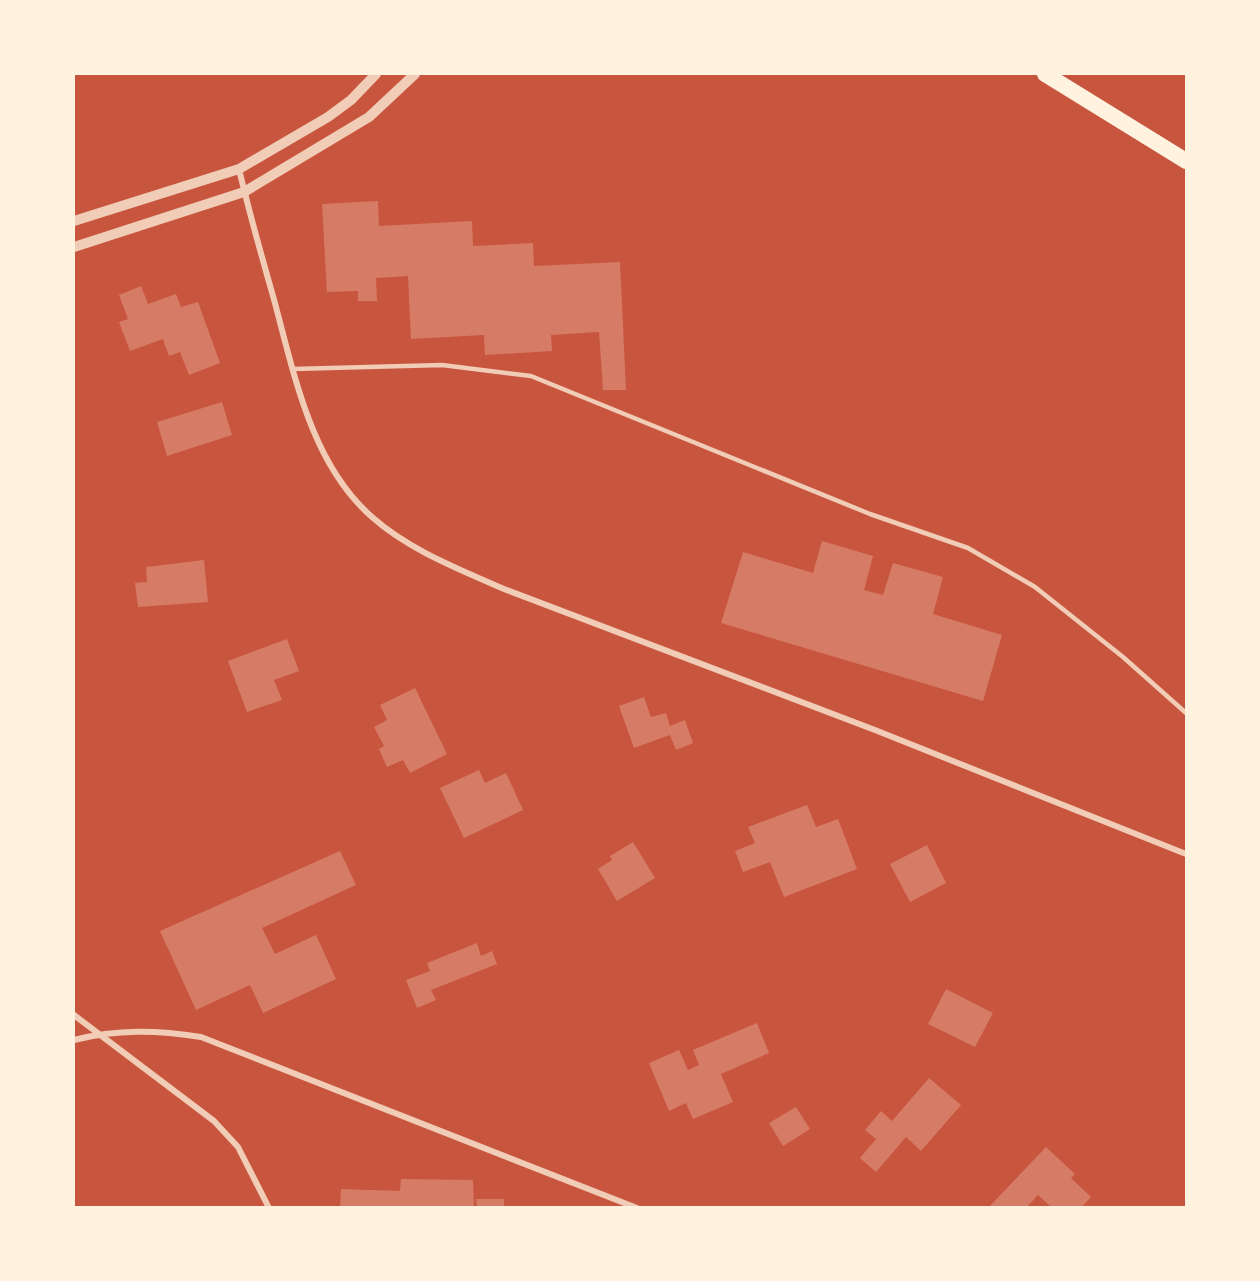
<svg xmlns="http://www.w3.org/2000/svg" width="1260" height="1281" font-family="Overpass,sans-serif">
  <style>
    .building { fill: #d67c66 }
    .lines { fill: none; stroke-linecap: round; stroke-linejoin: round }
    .service { stroke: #f1ccb7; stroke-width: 4.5 }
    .minor { stroke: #f1ccb7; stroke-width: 6 }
    .tertiary { stroke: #f1ccb7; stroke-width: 10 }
    .trunk { stroke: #fff3e0; stroke-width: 16 }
  </style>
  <rect width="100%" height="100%" fill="#c8553d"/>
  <!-- building -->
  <path class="building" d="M378,201L379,226L472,221L473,246L533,243L534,266L620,262L626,390H603L599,332L551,335L552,351L485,355L484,335L411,339L408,276L376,278L377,301H358V291L327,292L322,204Z
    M141,286L148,304L176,294L181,307L198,302L220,363L189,375L180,352L169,356L163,339L130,351L119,322L128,319L119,295Z
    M222,402L232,435L167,456L157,422Z
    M822,541L873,556L864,590L883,595L893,563L943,577L933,614L1002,635L983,701L721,623L743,552L813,573Z
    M204,560L208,602L138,607L135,583L147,582L146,567Z
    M287,639L299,671L274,680L282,700L247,712L228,661Z
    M415,688L447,754L410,773L403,760L387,767L379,749L384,746L374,727L387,720L380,705Z
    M644,697L651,717L666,713L670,726L685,720L693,743L676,750L670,735L634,748L619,706Z
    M479,770L485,783L506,773L523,810L464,838L440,788Z
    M807,805L816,827L838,819L857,869L784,897L770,862L743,872L735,851L755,843L748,827Z
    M633,842L655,878L617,901L598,869L612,860L610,856Z
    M927,845L946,883L910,902L890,864Z
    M340,851L356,885L262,928L275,954L316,935L336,979L263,1013L250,985L196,1010L160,931Z
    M477,943L481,956L492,951L497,964L431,990L436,1000L417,1008L406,980L430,971L427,963Z
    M946,989L993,1013L975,1047L928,1024Z
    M757,1023L769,1053L721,1074L733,1102L693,1119L686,1103L669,1111L649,1063L679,1050L688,1070L699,1065L693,1050Z
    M929,1078L961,1105L921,1151L906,1137L876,1172L860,1158L876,1139L865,1130L881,1111L892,1121Z
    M796,1107L810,1129L783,1146L769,1123Z
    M1046,1147L1075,1174L1071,1178L1091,1197L1081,1208H1052L1038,1195L1026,1208H988Z
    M401,1179L473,1180L474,1208H340L341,1189L400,1191Z
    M476,1199H504V1208H477Z"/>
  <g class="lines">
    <!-- service -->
    <path class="service" d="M293,369L442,365L531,376L870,514L968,548L1035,587L1123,657L1186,713"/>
    <!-- minor -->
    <path class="minor" d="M239,169C249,212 261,254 273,296C294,372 310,463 372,517C409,550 459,569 504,589L875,730L1186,854
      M74,1015L214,1121L238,1147L269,1208
      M74,1040C117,1029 157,1030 201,1037L637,1208"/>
    <!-- tertiary -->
    <path class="tertiary" d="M74,221L239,169L328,117L351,100L376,74
      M74,247L244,192L369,117L415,74"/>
    <!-- trunk -->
    <path class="trunk" d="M1045,74L1186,161"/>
  </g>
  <!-- border -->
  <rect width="1260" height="1281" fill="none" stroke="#fff3e0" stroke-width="150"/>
</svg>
